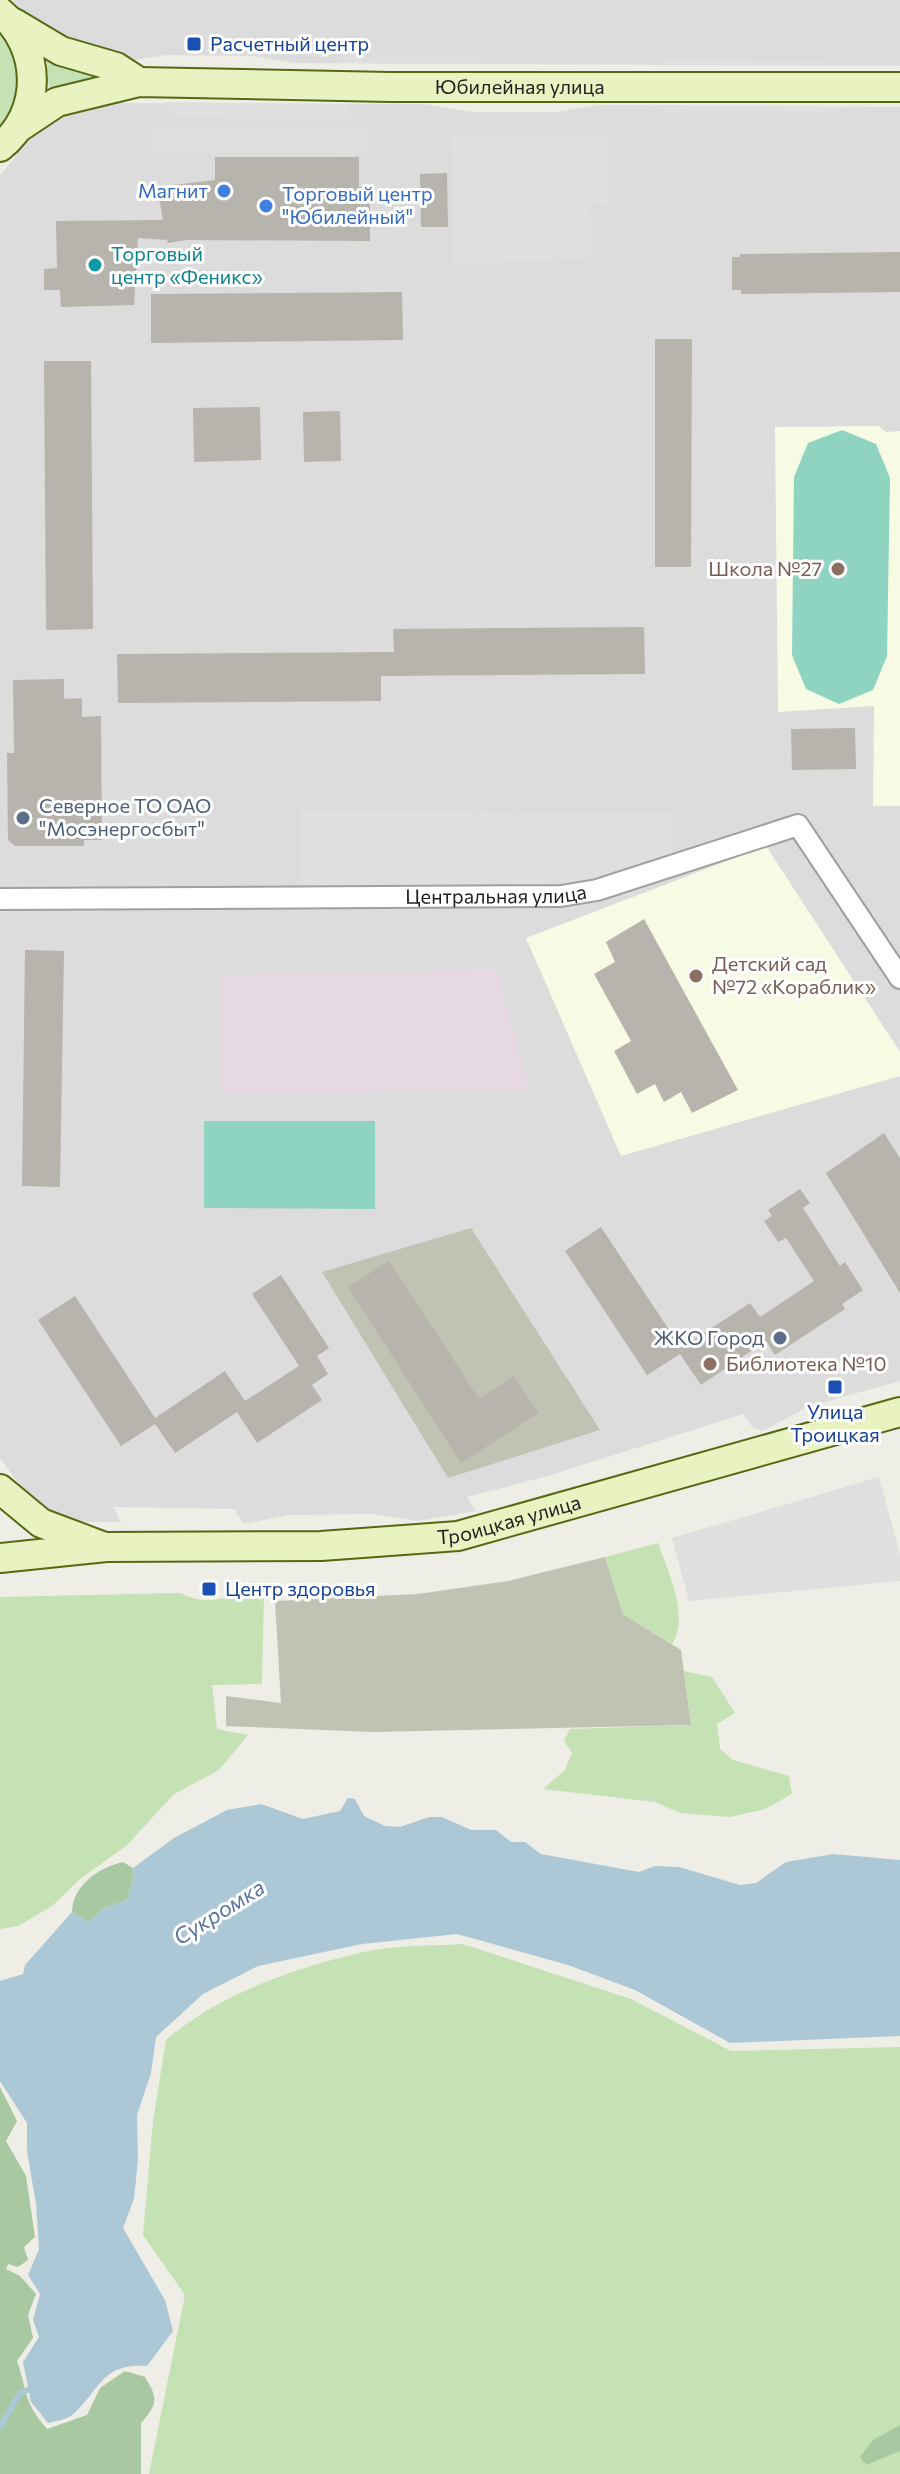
<svg xmlns="http://www.w3.org/2000/svg" width="900" height="2474" font-family="Commissioner,sans-serif">
  <style>
    .residential { fill: #dddcdc }
    .industrial { fill: #e7d9e2 }
    .education { fill: #f8fbe3 }
    .construction { fill: #c0c2b3 }
    .grass { fill: #c4e2b3 }
    .forest { fill: #a7c8a0 }
    .pitch { fill: #8fd3c1 }
    .parking { fill: #dfdfdf }
    .water { fill: #acc8d6 }
    .lines { fill: none; stroke-linecap: round; stroke-linejoin: round }
    .stream { stroke: #acc8d6; stroke-width: 6 }
    .building { fill: #b7b3ad }
    .street-casing { stroke: #a0a0a0; stroke-width: 24 }
    .secondary-casing { stroke: #556913; stroke-width: 32 }
    .street { stroke: #fff; stroke-width: 20 }
    .secondary { stroke: #e9f2c1; stroke-width: 28 }
    .transit-dot { fill: #1a4fb4; stroke: #fff; stroke-width: 3 }
    .shop-dot { fill: #3f7fe0; stroke: #fff; stroke-width: 3 }
    .culture-dot { fill: #0f9aa8; stroke: #fff; stroke-width: 3 }
    .education-dot { fill: #8d6e63; stroke: #fff; stroke-width: 3 }
    .service-dot { fill: #5c6f8a; stroke: #fff; stroke-width: 3 }
    .labels { text-anchor: middle; stroke-width: 6; stroke-linejoin: round; paint-order: stroke }
    .transit-label { font-size: 20px; fill: #164399; stroke: #fff; text-anchor: start }
    .street-label { font-size: 20px; fill: #1f1f1f; stroke: #fff }
    .shop-label { font-size: 20px; fill: #366cbe; stroke: #fff; text-anchor: end }
    .culture-label { font-size: 20px; fill: #0d838f; stroke: #fff; text-anchor: start }
    .education-label { font-size: 20px; fill: #785e54; stroke: #fff; text-anchor: start }
    .service-label { font-size: 20px; fill: #4e5e75; stroke: #fff; text-anchor: start }
    .water-label { font-size: 22px; font-style: italic; fill: #5774a3; stroke: #fff }
  </style>
  <rect width="100%" height="100%" fill="#eeede6"/>
  <!-- residential -->
  <path class="residential" d="M12,0H900V66L295,63L252,56L166,55L133,60L65,39L31,19Z
    M95,103L424,104L471,112H557L598,105L900,107V1381L807,1407L763,1431L753,1428L743,1414L548,1476L467,1497L476,1511L417,1521L372,1514L289,1515L244,1524L234,1509L113,1507L121,1522H87L48,1512L27,1495L0,1458V175L38,130L60,114Z"/>
  <!-- industrial -->
  <path class="industrial" d="M497,971L529,1090L222,1092V975Z"/>
  <!-- education -->
  <path class="education" d="M878,426L886,432L900,431V806H873L874,706L778,712L775,427Z
    M766,846L900,1052V1076L621,1156L526,938Z"/>
  <!-- construction -->
  <path class="construction" d="M471,1228L600,1430L448,1478L322,1272Z
    M605,1557L623,1614L681,1650L691,1725L374,1732L226,1726V1696L281,1703L275,1601L418,1594L508,1581Z"/>
  <!-- grass -->
  <path class="grass" d="M0,35C22,61 22,99 0,125Z
    M47,59L110,77L49,90Z
    M658,1543C668,1572 690,1616 672,1644L623,1614L605,1557Z
    M244,1592L264,1593L262,1684L212,1685L217,1729L248,1735L219,1770L174,1794L127,1845L79,1880L52,1906L18,1926L0,1929V1597L180,1593C203,1605 220,1600 244,1592Z
    M684,1671L712,1677L735,1713L717,1724L720,1749L733,1760L789,1776L792,1794L765,1809L730,1817L680,1813L655,1802L543,1789L565,1770L572,1753L564,1741L570,1729L691,1725Z
    M463,1944L631,1999L731,2051L900,2047V2474H149L185,2295L143,2235L153,2121L166,2040C218,1995 292,1969 359,1953C392,1945 429,1946 463,1944Z"/>
  <!-- forest -->
  <path class="forest" d="M123,1862L133,1868L134,1879L127,1900L105,1908L88,1922L72,1912C73,1885 98,1868 123,1862Z
    M0,2087L17,2121L6,2141L26,2176L35,2237L24,2247L28,2260L18,2267L8,2264L6,2269L20,2276L36,2294L28,2315L33,2338L17,2361C28,2393 23,2401 47,2429L87,2415L100,2388L125,2371L145,2377C158,2398 158,2404 141,2423V2474H0Z
    M900,2425V2451L866,2465L860,2457L873,2440Z"/>
  <!-- pitch -->
  <path class="pitch" d="M842,430L876,444L890,478L887,656L873,690L839,704L806,689L792,655L794,477L808,443Z
    M204,1121H375V1209L204,1208Z"/>
  <!-- parking -->
  <path class="parking" d="M344,56L480,57L485,64L337,63Z
    M665,58L828,59L834,66L657,65Z
    M165,102L346,104L355,119L171,118Z
    M657,105L841,107L834,113H663Z
    M151,126L368,127V154L151,153Z
    M608,135L609,204L590,205L591,261L453,263L451,136Z
    M300,810L673,811V857L591,883L302,888Z
    M879,1477L900,1555V1581L689,1601L672,1538Z"/>
  <!-- water -->
  <path class="water" d="M348,1798L355,1799L364,1816L385,1826L400,1827L429,1817H442L471,1830H496L511,1842H525L541,1854L639,1872L655,1866L679,1867L740,1885L756,1883L786,1862L833,1854L900,1860V2036L730,2043L635,1990L568,1965L457,1934L362,1944L258,1966L203,1994L156,2037L151,2073L137,2115L138,2160L134,2199L123,2228L165,2300L173,2331L147,2366C101,2362 100,2391 72,2415C66,2420 55,2421 48,2423L31,2402L23,2362L39,2337L33,2320L40,2294L28,2275L39,2249L36,2204L27,2151V2123L0,2081V1981L23,1974L25,1965L72,1912L88,1922L105,1908L127,1900L134,1879L133,1868L174,1838L227,1810L261,1804L303,1819L340,1811Z"/>
  <g class="lines">
    <!-- stream -->
    <path class="stream" d="M0,2427L20,2393L36,2387"/>
  </g>
  <!-- building -->
  <path class="building" d="M215,157H359V187H370V241L186,240L168,243L167,240L138,238L134,305L61,307L60,290H44V269L57,268L56,221L163,220L158,192L164,191V186L215,180Z
    M447,173L448,227H421L420,174Z
    M900,252V292L741,294V290H732V257H740V254Z
    M402,292L403,340L151,343V294Z
    M655,339H692L691,567H655Z
    M44,361H91L93,629L46,630Z
    M260,407L261,460L194,462L193,408Z
    M340,411L341,461L304,462L303,412Z
    M644,627L645,674L381,676V701L118,703L117,654L394,652L393,629Z
    M64,679V699L82,698V717L101,716L102,840H84V846H15L8,840L7,753H14L13,680Z
    M855,728L856,769L792,770L791,729Z
    M644,919L738,1090L692,1113L681,1092L664,1102L655,1084L637,1094L614,1051L631,1041L594,974L615,962L606,942Z
    M25,950L64,951L60,1187L22,1186Z
    M884,1133L900,1158V1293L826,1173Z
    M800,1189L810,1203L803,1208L840,1266L845,1262L863,1290L842,1304L845,1309L775,1355L766,1341L701,1385L680,1354L647,1375L565,1251L601,1227L681,1348L750,1303L760,1317L814,1281L786,1238L778,1242L764,1221L772,1216L768,1210Z
    M389,1261L479,1399L514,1376L538,1413L461,1463L348,1287Z
    M281,1275L329,1348L317,1356L328,1374L312,1385L322,1400L257,1443L237,1412L175,1453L155,1424L121,1446L38,1320L75,1296L155,1418L225,1371L245,1401L299,1366L252,1294Z"/>
  <g class="lines">
    <!-- street casing -->
    <g class="street-casing">
      <g id="street">
        <path id="s1" d="M0,899L561,896L597,890L798,825L900,978"/>
      </g>
    </g>
    <!-- secondary casing -->
    <g class="secondary-casing">
      <g id="secondary">
        <path d="M0,12C42,47 43,113 0,147"/>
        <path d="M14,23L61,51L116,67L139,82"/>
        <path id="s2" d="M18,128L57,102L139,82L390,87H900"/>
        <path d="M0,1489L41,1523L102,1546"/>
        <path id="s3" d="M0,1558L106,1547L321,1546L458,1536L900,1412"/>
      </g>
    </g>
    <!-- street -->
    <use href="#street" class="street"/>
    <!-- secondary -->
    <use href="#secondary" class="secondary"/>
  </g>
  <!-- markers -->
  <g class="transit-dot">
    <rect x="186" y="36" width="16" height="16" rx="4"/>
    <rect x="827" y="1379" width="16" height="16" rx="4"/>
    <rect x="201" y="1581" width="16" height="16" rx="4"/>
  </g>
  <g class="shop-dot">
    <circle cx="224" cy="191" r="8"/>
    <circle cx="266" cy="206" r="8"/>
  </g>
  <circle class="culture-dot" cx="95" cy="265" r="8"/>
  <g class="education-dot">
    <circle cx="838" cy="569" r="8"/>
    <circle cx="696" cy="976" r="8"/>
    <circle cx="710" cy="1364" r="8"/>
  </g>
  <g class="service-dot">
    <circle cx="23" cy="818" r="8"/>
    <circle cx="780" cy="1338" r="8"/>
  </g>
  <g class="labels">
    <!-- transit labels -->
    <g class="transit-label">
      <text x="210" y="51">Расчетный центр</text>
      <text x="835" y="1419" text-anchor="middle">Улица<tspan x="835" dy="23">Троицкая</tspan></text>
      <text x="225" y="1596">Центр здоровья</text>
    </g>
    <!-- street labels -->
    <g class="street-label">
      <text dy="7" stroke="none"><textPath href="#s2" startOffset="512">Юбилейная улица</textPath></text>
      <text dy="7" stroke="none"><textPath href="#s1" startOffset="496">Центральная улица</textPath></text>
      <text dy="7" stroke="none"><textPath href="#s3" startOffset="512">Троицкая улица</textPath></text>
    </g>
    <!-- shop labels -->
    <g class="shop-label">
      <text x="208" y="198">Магнит</text>
      <text x="282" y="201" text-anchor="start">Торговый центр<tspan x="282" dy="23">"Юбилейный"</tspan></text>
    </g>
    <!-- culture labels -->
    <g class="culture-label">
      <text x="111" y="261">Торговый<tspan x="111" dy="23">центр «Феникс»</tspan></text>
    </g>
    <!-- education labels -->
    <g class="education-label">
      <text x="822" y="576" text-anchor="end">Школа №27</text>
      <text x="712" y="971">Детский сад<tspan x="712" dy="23">№72 «Кораблик»</tspan></text>
      <text x="726" y="1371">Библиотека №10</text>
    </g>
    <!-- service labels -->
    <g class="service-label">
      <text x="39" y="813">Северное ТО ОАО<tspan x="39" dy="23">"Мосэнергосбыт"</tspan></text>
      <text x="764" y="1345" text-anchor="end">ЖКО Город</text>
    </g>
    <!-- water labels -->
    <g class="water-label">
      <text transform="translate(219 1912) rotate(-32)" y="8">Сукромка</text>
    </g>
  </g>
</svg>
